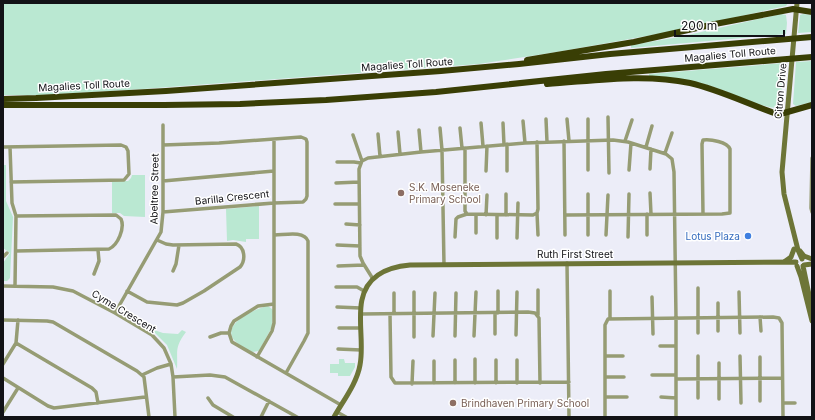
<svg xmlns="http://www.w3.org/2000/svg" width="815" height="420" font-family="Inter,sans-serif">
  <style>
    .green { fill: #bae8d2 }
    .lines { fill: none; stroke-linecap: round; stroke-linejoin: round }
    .street { stroke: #969c74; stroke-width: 3.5 }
    .secondary { stroke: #6d7537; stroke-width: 5 }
    .highway { stroke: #393e05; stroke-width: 6 }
    .education-dot { fill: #8d6e63; stroke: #fff; stroke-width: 1.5 }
    .shop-dot { fill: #3f7fe0; stroke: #fff; stroke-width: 1.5 }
    .labels { text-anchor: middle; stroke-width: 3; stroke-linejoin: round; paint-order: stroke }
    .street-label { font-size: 10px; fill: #121216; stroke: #fff }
    .education-label { font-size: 10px; fill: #785e54; stroke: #fff; text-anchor: start }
    .shop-label { font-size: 10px; fill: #366cbe; stroke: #fff; text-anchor: end }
  </style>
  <rect width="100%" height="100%" fill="#ecedf8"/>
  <!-- green -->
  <path class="green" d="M3,3H788L786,6L669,32L557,52L479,64L143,89L42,95H3Z
    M781,14L786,15L787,23L786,34L631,48V45L679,37Z
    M803,14L812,15V32L798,33L800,15Z
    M812,61V102L796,106L793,104L796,62Z
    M784,63L781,97L778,108C760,108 732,93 714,87C693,80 671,78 649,76V74Z
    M3,165H6V201L13,217L10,278L7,281H3V263L10,253L3,248Z
    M132,175H145V217L124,216L120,213H112V181H128L131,178Z
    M259,206V239H246V242L233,240L227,241L226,209Z
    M268,306L272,309L273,311L272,327L259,351L252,352C246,349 238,345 234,340C221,324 256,308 268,306Z
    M151,329L163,333L178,334L182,330L186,332C174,348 178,351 177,369L167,345Z
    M339,359H344L345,363H355V367L350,376H338V373H330V364H339Z"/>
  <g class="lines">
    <!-- street -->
    <path class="street" d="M608,117L609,173
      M546,119L547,142
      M567,119L569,141
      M588,119V170
      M523,121L525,143
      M481,123L483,146
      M503,123L504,145
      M440,128L442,150L444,265
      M460,128L462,148
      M419,130L421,152
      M398,132L400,154
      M378,134L380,156
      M353,135L362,161
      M564,141L565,235
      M625,141L632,120
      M507,144V171
      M163,145L219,143L301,137L306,139L307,142V196L306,199L303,202L274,203L163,212
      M3,147L121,145L126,147L128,151L129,174L124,180L11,182
      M10,147L12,203L16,216L15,286
      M646,147L652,126
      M465,148V211L467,214L533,215L537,213L538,209L537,142
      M665,153L672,133
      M812,158L811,208L812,212
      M337,162H354L361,163
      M650,169L651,149
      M629,170L631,143
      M486,171L487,146
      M163,181L274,171
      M336,183L359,182
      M650,193L651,214
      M506,194V215
      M335,204H359
      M537,213L538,235
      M647,214V235
      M486,215L487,195
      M497,215V238
      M565,215L722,214L730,213V149C727,142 711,139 703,140L702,144L703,214
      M346,224L360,225
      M476,233V215
      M275,235C284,235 304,230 308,241V333L304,341L286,373
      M588,235V194
      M606,235L608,195
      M455,237L456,219L458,217L467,214
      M628,237L629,194
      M517,238L518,203
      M337,245L360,246
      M16,251L109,249C118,245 125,228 121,219L116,215L16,216
      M3,257L7,253
      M567,263L569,417
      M338,266L364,265
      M173,271L176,264L179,245
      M94,274L99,261L98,250
      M373,279L363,263L360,256L359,169L362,161L368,158L421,152L525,143L613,140L628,142L666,154L672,159L674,172L676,318V417
      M3,286L53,287L73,291L115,313L152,335L164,348L171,364L173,377L175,417
      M336,287H357L364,291
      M127,291L147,302L177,305L183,303L204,291L240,267C246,260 245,247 236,244L173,245L166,244L157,240
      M739,292L740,333
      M394,293V314
      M652,297L653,334
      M718,303V331
      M274,304L258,306L234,321L231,326L229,333L232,342L341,405
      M337,307L361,308
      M115,313L161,232L163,212V125
      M495,313V334
      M498,313V291
      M361,314L528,312L535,313L539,318L540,383
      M390,314L391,377L395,383L569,382
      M538,315V290
      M760,317L761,331
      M610,318V291
      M3,320L47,321L53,322L137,371L144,377L149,417
      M339,328H361
      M698,333V288
      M516,335L517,292
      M433,336L435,293
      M455,336L456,293
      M474,336L476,292
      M210,337L221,333H229
      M414,337V292
      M16,343L92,388L96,392L98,403
      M660,346H676
      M338,349L361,350
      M605,356H623
      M740,356L741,403
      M257,357L272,331L274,323V140
      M760,357V401
      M475,359V383
      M455,360V383
      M496,360V383
      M434,361V383
      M719,363V399
      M3,364L16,343L18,320
      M142,375L157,368L171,364
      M652,375H676
      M173,377L210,375L225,377L297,417
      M605,377H624
      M3,378L48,406L54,408L145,397
      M676,379L782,378
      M517,383V360
      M412,384L413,361
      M605,397H627
      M661,397L676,398
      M208,398L213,405L233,417
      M698,398V356
      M783,403H795
      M3,412L18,388
      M337,412L346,417
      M261,417L269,401
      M605,417V325L608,319L773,317L779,318L782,323L783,417"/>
    <!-- secondary -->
    <path class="secondary" d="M797,3L782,172L784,194L798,250L802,259
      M800,251L804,256L812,259
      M784,262L791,257L794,249
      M804,265L812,264
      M797,266L801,277L812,321
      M803,266L812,309
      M334,417C343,401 357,383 360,365C366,335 349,295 378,275C388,268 399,266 410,265L796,262"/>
    <!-- highway -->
    <path class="highway" d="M527,60L634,42L715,24L793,9L812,12
      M547,84C594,81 643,73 690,83C720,90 748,104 777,114L784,113L812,105
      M3,99L36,98L166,91L441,71L519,64L610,54L812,37
      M3,105H164L240,104L326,100L436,92L606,74L812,57"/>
  </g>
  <!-- markers -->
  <g class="education-dot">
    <circle cx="401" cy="193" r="4"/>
    <circle cx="453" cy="403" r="4"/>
  </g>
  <circle class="shop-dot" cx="748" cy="236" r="4"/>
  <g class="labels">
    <!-- street labels -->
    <g class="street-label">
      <text transform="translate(730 54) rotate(-5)" y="4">Magalies Toll Route</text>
      <text transform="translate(407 64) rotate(-4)" y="4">Magalies Toll Route</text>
      <text transform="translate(84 85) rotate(-3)" y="4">Magalies Toll Route</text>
      <text transform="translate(780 91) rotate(-85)" y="4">Citron Drive</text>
      <text transform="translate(154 189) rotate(-89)" y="4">Abeltree Street</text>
      <text transform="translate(232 197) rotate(-6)" y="4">Barilla Crescent</text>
      <text x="575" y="258">Ruth First Street</text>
      <text transform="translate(124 311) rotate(31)" y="4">Cyme Crescent</text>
    </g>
    <!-- education labels -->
    <g class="education-label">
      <text x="409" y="191">S.K. Moseneke<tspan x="409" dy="12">Primary School</tspan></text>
      <text x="461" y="407">Brindhaven Primary School</text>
    </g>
    <!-- shop labels -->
    <g class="shop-label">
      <text x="740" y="240">Lotus Plaza</text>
    </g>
  </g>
  <!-- border -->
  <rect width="815" height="420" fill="none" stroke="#121216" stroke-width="8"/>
  <!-- scale -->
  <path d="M675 30v6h109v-6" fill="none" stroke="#121216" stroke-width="2"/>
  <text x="681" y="30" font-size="12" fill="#121216" stroke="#ffffff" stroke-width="3" paint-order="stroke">200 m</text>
</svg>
